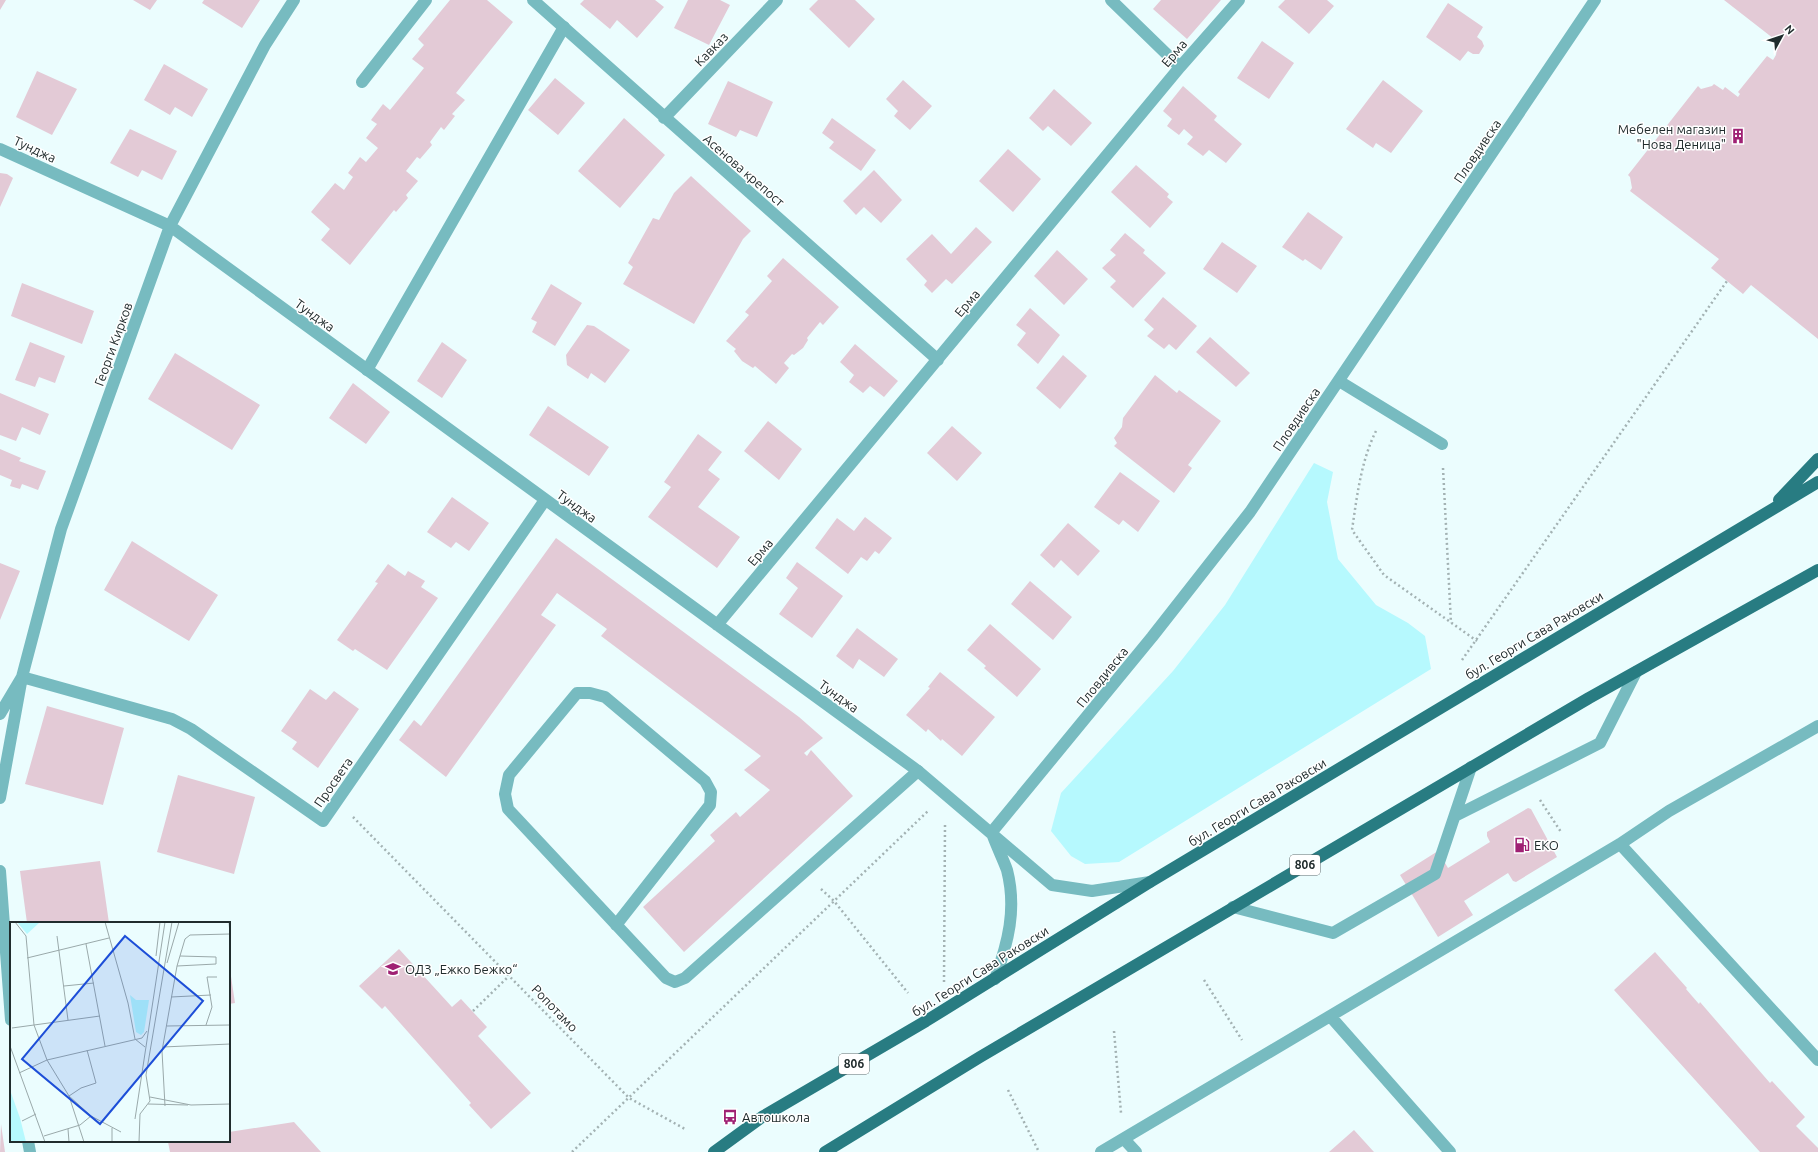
<svg xmlns="http://www.w3.org/2000/svg" width="1818" height="1152" font-family="Ubuntu,sans-serif">
  <style>
    .green { fill: #b6f9fe }
    .building { fill: #e3cad6 }
    .lines { fill: none; stroke-linecap: round; stroke-linejoin: round }
    .path { stroke: #a3b2b3; stroke-width: 2.5; stroke-dasharray: 2 3; stroke-linecap: butt }
    .service { stroke: #77bbc0; stroke-width: 12 }
    .minor { stroke: #77bbc0; stroke-width: 12 }
    .primary { stroke: #287c82; stroke-width: 12 }
    .labels { text-anchor: middle; stroke-width: 3; stroke-linejoin: round; paint-order: stroke }
    .shield { fill: #fff; stroke: #636b6c; stroke-width: 1 }
    .shield-label { font-size: 12px; font-weight: bold; fill: #202c2d }
    .street-label { font-size: 13px; fill: #202c2d; stroke: #fff }
    .poi-label { font-size: 13px; fill: #202c2d; stroke: #fff; text-anchor: start }
    .inset-road { fill: none; stroke: #9aa9aa; stroke-width: 1 }
    .view { fill: #1d4ed8; fill-opacity: 0.15; stroke: #1d4ed8; stroke-width: 2 }
    .inset-edge { fill: none; stroke: #202c2d; stroke-width: 2 }
  </style>
  <rect width="100%" height="100%" fill="#ebfdfe"/>
  <!-- green -->
  <path class="green" d="M1314,463L1333,472L1327,502L1338,559L1376,605L1408,623L1425,636L1431,669L1119,862L1085,864L1071,856L1051,831L1061,793L1173,671L1225,605Z"/>
  <!-- building -->
  <path class="building" d="M0,0H6L0,10Z
    M133,0H157L150,10Z
    M204,0H260L242,28L202,3Z
    M450,0H487L513,22L456,93L465,100L452,114L455,116L444,130L441,127L430,142L432,145L420,159L417,157L406,171L418,181L406,195L408,198L396,212L394,210L350,265L321,240L330,229L311,212L335,183L344,190L353,177L348,173L360,157L366,162L378,148L366,138L377,124L371,120L383,104L390,110L424,68L412,59L424,45L418,39Z
    M584,0H655L664,7L637,38L617,20L610,29L580,4Z
    M688,0H720L730,5L709,45L674,28Z
    M818,0H855L875,19L849,48L809,9Z
    M1161,0H1221L1187,39L1153,9Z
    M1285,0H1327L1334,6L1309,34L1278,7Z
    M1724,0H1818V339L1751,285L1743,294L1711,268L1719,259L1630,191L1632,188L1630,177L1628,175L1698,86L1701,89L1712,86L1714,84L1723,90L1725,87L1738,97L1740,94L1738,92L1767,56L1773,60L1776,55L1777,48L1775,46L1778,42Z
    M1448,3L1483,27L1477,37L1482,41L1484,46L1479,54H1473L1468,51L1460,61L1426,37Z
    M1262,41L1294,63L1269,99L1237,78Z
    M164,64L208,89L192,117L175,107L170,115L144,100Z
    M37,71L77,89L52,135L16,117Z
    M555,78L585,103L558,135L528,110Z
    M903,80L932,106L910,130L894,116L898,111L886,99Z
    M1383,80L1423,111L1391,153L1376,143L1373,148L1346,129Z
    M728,81L773,102L757,137L740,130L736,137L708,124Z
    M1183,86L1217,116L1214,120L1242,144L1226,163L1209,150L1203,156L1187,144L1193,137L1184,129L1179,135L1167,126L1172,119L1163,111Z
    M1054,89L1092,123L1071,146L1048,126L1043,131L1029,118Z
    M624,118L665,155L620,208L578,171Z
    M832,118L876,150L861,171L829,148L834,142L822,133Z
    M130,129L177,151L162,180L142,170L138,177L110,163Z
    M1008,149L1041,179L1013,212L979,181Z
    M1136,165L1169,194L1167,197L1173,202L1150,228L1111,192Z
    M874,170L902,200L881,223L864,207L856,215L843,201Z
    M0,173L7,174L13,178L0,207Z
    M691,176L751,231L743,239L694,324L623,284L633,267L628,263L653,218L659,220L674,193Z
    M1308,212L1343,237L1321,270L1305,259L1303,261L1282,247Z
    M976,227L992,242L952,284L946,279L932,293L924,285L927,281L906,259L932,234L951,254Z
    M1125,233L1145,250L1143,253L1166,273L1133,308L1110,287L1116,281L1102,268L1116,255L1110,250Z
    M1222,242L1257,266L1237,293L1203,269Z
    M1057,250L1088,279L1064,305L1034,276Z
    M783,258L839,307L823,325L820,322L807,338L808,340L803,348L794,355L792,354L784,363L789,368L776,384L755,366L753,368L742,361L734,351L736,349L726,341L749,315L745,312L772,281L767,276Z
    M22,283L94,311L82,344L11,316Z
    M551,284L582,303L555,346L532,332L537,322L531,319Z
    M1163,297L1197,326L1176,350L1169,344L1164,349L1147,336L1154,329L1144,320Z
    M1030,308L1060,335L1038,364L1017,345L1026,333L1016,325Z
    M587,325L594,326L630,350L605,383L591,373L588,379L567,365L566,355Z
    M1210,337L1250,373L1236,387L1196,352Z
    M30,342L65,356L55,383L39,377L35,387L15,380Z
    M442,342L467,360L442,398L417,381Z
    M855,344L898,381L884,397L870,386L863,393L849,382L854,375L840,362Z
    M175,353L260,405L232,450L148,399Z
    M1063,355L1087,376L1060,409L1036,388Z
    M1155,375L1177,393L1179,390L1221,421L1188,465L1192,468L1174,493L1114,446L1117,443L1114,438L1122,427L1123,418Z
    M353,383L390,412L366,444L329,418Z
    M0,393L49,414L40,435L22,427L16,441L0,435Z
    M548,406L609,447L589,476L529,435Z
    M768,421L802,449L779,480L744,451Z
    M952,426L982,453L957,481L927,453Z
    M698,434L722,452L708,470L720,479L698,507L740,537L717,568L648,517L671,487L664,482Z
    M0,449L21,458L19,461L46,471L38,490L22,484L20,489L10,486L12,480L0,475Z
    M1120,472L1160,501L1138,532L1123,520L1119,525L1094,507Z
    M452,497L489,523L469,551L456,542L451,548L427,532Z
    M865,517L892,538L879,554L875,551L867,561L861,557L848,574L815,548L837,518L854,531Z
    M1068,523L1100,551L1078,576L1061,560L1054,568L1040,555Z
    M556,538L799,717L823,738L804,753L807,756L811,750L853,796L684,952L643,907L715,841L710,835L736,812L740,817L770,790L744,770L761,756L601,636L607,629L557,593L541,615L556,625L446,777L399,740L414,720L421,726Z
    M132,541L218,595L189,641L104,590Z
    M797,562L843,596L812,638L779,614L798,588L786,578Z
    M0,563L20,571L0,620Z
    M388,564L405,576L408,571L425,581L421,587L438,598L387,670L355,649L353,651L337,640L378,583L375,582Z
    M1030,581L1072,617L1053,640L1011,604Z
    M990,624L1041,669L1017,697L984,668L986,666L967,650Z
    M857,628L898,659L884,677L859,659L853,669L836,656Z
    M940,672L995,717L962,756L942,739L941,741L928,729L926,732L906,715L930,688L928,687Z
    M310,689L326,700L334,691L359,709L318,768L292,749L297,742L281,731Z
    M47,706L124,728L103,805L25,784Z
    M178,775L255,797L234,874L157,852Z
    M1528,808L1531,809L1557,857L1516,882L1513,881L1508,873L1464,901L1473,915L1438,937L1400,875L1438,851L1448,868L1490,842L1487,836V832Z
    M100,861L109,923H27L20,871Z
    M399,949L452,1007L461,999L487,1027L478,1036L531,1093L491,1129L469,1105L471,1103L385,1006L382,1009L359,986Z
    M1655,952L1687,988L1686,989L1692,996L1699,1004L1700,1002L1770,1083L1772,1081L1805,1117L1796,1126L1818,1148V1152H1760L1614,990Z
    M229,963L235,1003L229,1004Z
    M294,1122L321,1152H170L168,1142L229,1141V1132Z
    M1,1124L5,1152H0Z
    M1354,1130L1374,1152H1329Z"/>
  <g class="lines">
    <!-- path -->
    <path class="path" d="M1376,431C1361,461 1357,496 1352,530L1384,575L1477,641
      M1443,468L1451,623
      M1462,660L1727,281
      M1540,800L1561,832
      M353,817L629,1098L685,1129
      M821,889L834,901L908,993
      M1204,980L1242,1040
      M944,982L945,825
      M473,1011L509,976
      M1114,1031L1121,1113
      M1008,1090L1039,1152
      M572,1152L928,811"/>
    <!-- service -->
    <path class="service" d="M362,82L426,0
      M367,370L564,27
      M1339,381L1442,444
      M1455,816L1600,743L1636,672
      M1233,907L1333,933L1435,874L1471,767
      M616,925L710,805L711,792L705,781L605,697L590,693H577L509,775L505,794L508,809L666,978L675,982L685,978L918,771"/>
    <!-- minor -->
    <path class="minor" d="M533,0L938,360
      M1111,0L1180,67
      M664,118L777,0
      M0,149L170,226L918,771L1052,885L1092,891L1150,882
      M717,625L1180,67L1239,0
      M0,714L22,677L61,529L170,226L265,45L294,0
      M0,798L22,677L172,719L191,729L323,821L545,500
      M991,833L1152,637L1250,512L1595,0
      M993,836C997,847 1003,859 1007,870C1017,909 1008,943 995,979
      M1620,844L1818,1060
      M0,871L11,1020
      M1331,1017L1450,1152
      M1124,1139L1136,1152
      M28,1141L30,1152
      M1101,1152L1620,844L1669,811L1818,726"/>
    <!-- primary -->
    <path class="primary" d="M1779,500L1818,459
      M714,1152L762,1117L926,1021L1150,882L1818,482
      M825,1152L980,1057L1589,698L1818,570"/>
  </g>
  <!-- icons -->
  <defs>
    <g id="building-bare" transform="scale(1.2)"><path d="M-4-6H4V6H1V3H-1V6H-4ZM-2.5-4.3h1.7v1.8h-1.7ZM.8-4.3h1.7v1.8H.8ZM-2.5-1h1.7V.8h-1.7ZM.8-1h1.7V.8H.8Z" fill="#9f2073" stroke="#fff" stroke-width="2.5" paint-order="stroke"/></g>
    <g id="fuel-bare" transform="scale(1.2)"><path d="M-5.5-6h7V0h2V4h1.3V-2.5L3-4.5l.8-.8L6-3V5H2.5V1h-1V6h-7ZM-4.2-4.7v3.2H.2V-4.7Z" fill="#9f2073" stroke="#fff" stroke-width="2.5" paint-order="stroke"/></g>
    <g id="school-bare" transform="scale(1.2)"><path d="M0-5L7-2L0 1L-7-2ZM-4 1L0 2.5L4 1V4Q0 6-4 4Z" fill="#9f2073" stroke="#fff" stroke-width="2.5" paint-order="stroke"/></g>
    <g id="bus-bare" transform="scale(1.2)"><path d="M-5-6H5V4H4V6H2V4H-2V6H-4V4H-5ZM-3.5-4V0h7V-4ZM-3.5 1.2v1.5H-2V1.2ZM2 1.2v1.5H3.5V1.2Z" fill="#9f2073" stroke="#fff" stroke-width="2.5" paint-order="stroke"/></g>
  </defs>
  <g fill-rule="evenodd">
    <use href="#building-bare" x="1738" y="136"/>
    <use href="#fuel-bare" x="1522" y="845"/>
    <use href="#school-bare" x="393" y="969"/>
    <use href="#bus-bare" x="730" y="1117"/>
  </g>
  <g class="labels">
    <!-- shield labels -->
    <g class="shield">
      <rect x="1290" y="855" width="30" height="20" rx="3"/>
      <rect x="839" y="1054" width="30" height="20" rx="3"/>
    </g>
    <g class="shield-label">
      <text x="1305" y="869">806</text>
      <text x="854" y="1068">806</text>
    </g>
    <!-- street labels -->
    <g class="street-label">
      <text transform="translate(711 49) rotate(-46)" y="5">Кавказ</text>
      <text transform="translate(1174 53) rotate(-49)" y="5">Ерма</text>
      <text transform="translate(35 149) rotate(25)" y="5">Тунджа</text>
      <text transform="translate(1477 151) rotate(-56)" y="5">Пловдивска</text>
      <text transform="translate(744 170) rotate(41)" y="5">Асенова крепост</text>
      <text transform="translate(967 303) rotate(-50)" y="5">Ерма</text>
      <text transform="translate(315 315) rotate(36)" y="5">Тунджа</text>
      <text transform="translate(113 344) rotate(-70)" y="5">Георги Кирков</text>
      <text transform="translate(1296 419) rotate(-56)" y="5">Пловдивска</text>
      <text transform="translate(577 506) rotate(36)" y="5">Тунджа</text>
      <text transform="translate(760 552) rotate(-50)" y="5">Ерма</text>
      <text transform="translate(1534 635) rotate(-31)" y="5">бул. Георги Сава Раковски</text>
      <text transform="translate(1102 677) rotate(-51)" y="5">Пловдивска</text>
      <text transform="translate(839 696) rotate(36)" y="5">Тунджа</text>
      <text transform="translate(333 782) rotate(-55)" y="5">Просвета</text>
      <text transform="translate(1257 802) rotate(-31)" y="5">бул. Георги Сава Раковски</text>
      <text transform="translate(980 971) rotate(-32)" y="5">бул. Георги Сава Раковски</text>
      <text transform="translate(555 1008) rotate(46)" y="5">Ропотамо</text>
    </g>
    <!-- poi labels -->
    <g class="poi-label">
      <text x="1726" y="134" text-anchor="end">Мебелен магазин<tspan x="1726" dy="15">"Нова Деница"</tspan></text>
      <text x="1534" y="850">EKO</text>
      <text x="405" y="974">ОДЗ „Ежко Бежко“</text>
      <text x="742" y="1122">Автошкола</text>
    </g>
  </g>
  <!-- overview -->
  <g transform="translate(10 922)">
    <rect width="220" height="220" fill="#ebfdfe"/>
    <path d="M7,0H28L29,1L17,12ZM120,73L126,78H139L134,110L131,113L126,110ZM0,168L10,196L16,220H0Z" fill="#b6f9fe"/>
    <path class="inset-road" d="M5,0L16,14L24,103L37,138L59,174L74,220M95,0L118,81L125,117M47,14L58,98M76,22L95,124M146,34L150,0M17,36L99,16M157,41L169,0M167,44L206,42V35L170,34M54,64L84,61M161,75L201,73M0,77V113M196,103L202,85L197,55H207M157,104L220,103M2,106L90,94M125,117L135,125M0,124L35,220M153,125L220,122M77,128L86,161L71,166L59,174L81,194L111,210M9,151L37,138L132,116L137,109M140,175L181,183L220,182M138,182L178,183M155,184L152,129L167,44L175,17L180,13L220,12L219,0M125,197L155,0M12,199L26,192M102,206V220M58,207L59,220M34,214L70,203L81,194M129,220L130,192L140,179L136,153L162,0"/>
    <path class="view" d="M115,14L193,79L90,202L12,137Z"/>
    <rect width="220" height="220" class="inset-edge"/>
  </g>
  <!-- north arrow -->
  <g transform="translate(1782 36) rotate(50)" stroke="#ffffff" stroke-width="3" paint-order="stroke">
  <path d="M0-3L7 15L0 10L-7 15Z" fill="#202c2d"/>
  <text y="-6" font-size="11" font-weight="bold" text-anchor="middle" fill="#202c2d">N</text>
  </g>
</svg>
